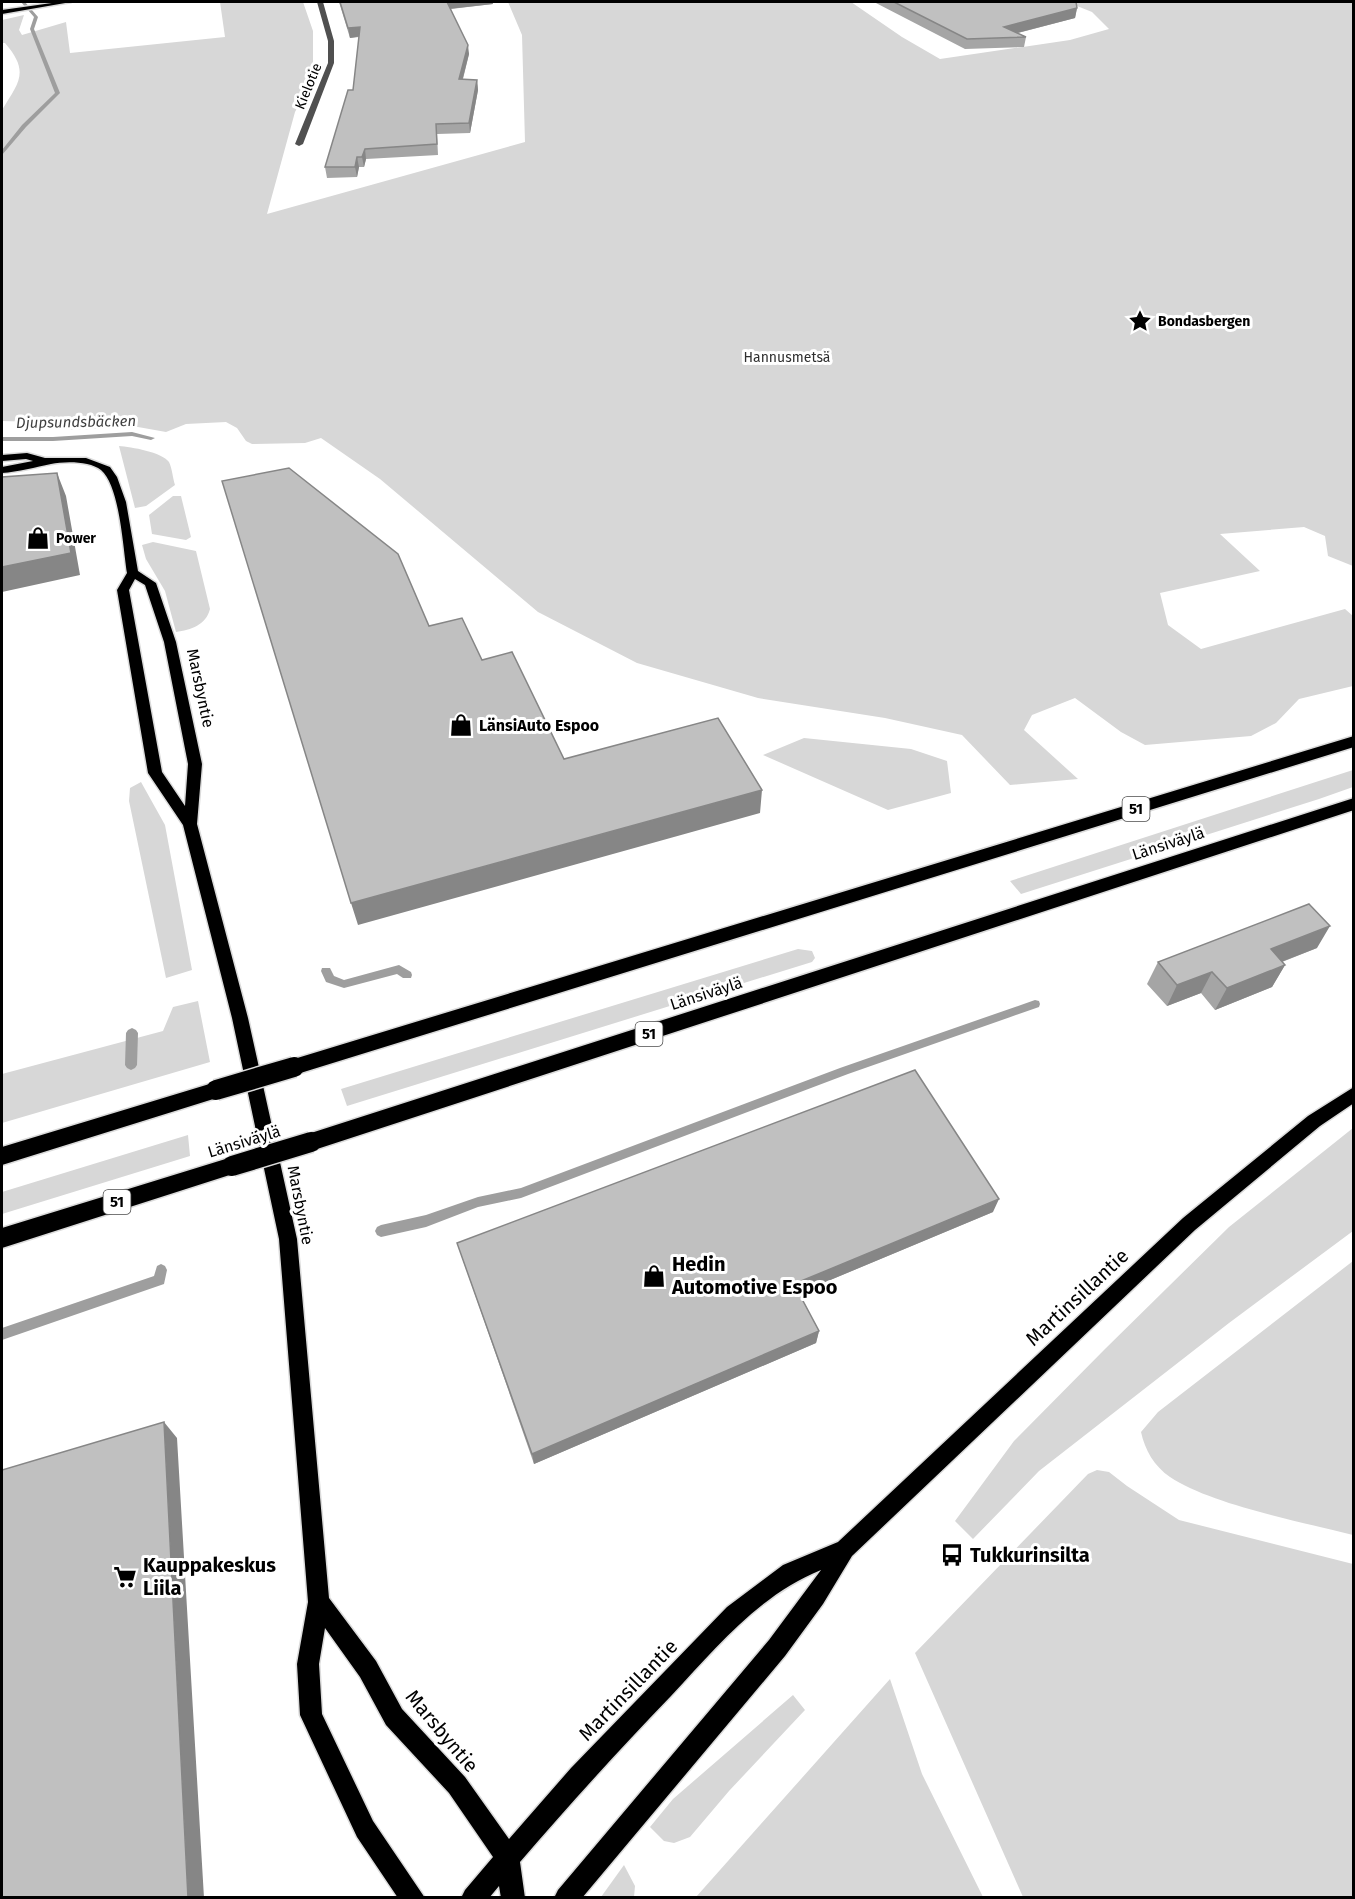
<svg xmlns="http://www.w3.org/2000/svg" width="1355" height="1899" font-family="'Fira Sans',sans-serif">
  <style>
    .green { fill: #d7d7d7 }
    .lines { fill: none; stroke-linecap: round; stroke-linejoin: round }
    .stream { fill: #9e9e9e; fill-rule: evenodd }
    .major-casing { stroke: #dbdbdb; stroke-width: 3 }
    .highway-casing { stroke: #dbdbdb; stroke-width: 3 }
    .minor { fill: #505050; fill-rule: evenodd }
    .major { fill: #000; fill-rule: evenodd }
    .highway { fill: #000; fill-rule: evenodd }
    .highway-bridge-casing { stroke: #dbdbdb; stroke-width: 23; stroke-linecap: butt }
    .highway-bridge { stroke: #000; stroke-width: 20 }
    .wall { fill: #a5a5a5 }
    .shaded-wall { fill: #868686 }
    .building { fill: #c0c0c0; stroke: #868686; stroke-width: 1.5 }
    .labels { text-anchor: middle; stroke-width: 6; stroke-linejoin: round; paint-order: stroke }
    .far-street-label { font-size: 14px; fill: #000; stroke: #fff }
    .far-poi-label { font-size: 14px; font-weight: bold; fill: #000; stroke: #fff; text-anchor: start }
    .far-park-label { font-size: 14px; fill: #2e2e2e; stroke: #fff }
    .far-water-label { font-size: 15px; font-style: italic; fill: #3f3f3f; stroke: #fff }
    .shield { fill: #fff; stroke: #4c4c4c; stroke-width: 1.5 }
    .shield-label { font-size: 15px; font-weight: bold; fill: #000 }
    .street-label { font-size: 16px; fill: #000; stroke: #fff }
    .poi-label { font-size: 16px; font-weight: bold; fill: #000; stroke: #fff; text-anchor: start }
    .near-poi-label { font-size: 20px; font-weight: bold; fill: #000; stroke: #fff; text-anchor: start }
    .near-street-label { font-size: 20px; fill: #000; stroke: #fff }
  </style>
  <rect width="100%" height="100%" fill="#fff"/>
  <!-- green -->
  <path class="green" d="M220,2H303L313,31V77L295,112L267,214L525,142L522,35L508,2H851L902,37L940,59L1070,40L1109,29L1092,12L1067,2H1353V566L1328,556L1325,536L1304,527L1220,534L1260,571L1160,593L1168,625L1201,649L1345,609L1353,616V686L1299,699L1276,723L1251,736L1145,745L1121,732L1075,698L1032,715L1024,730L1078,779L1010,785L962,735L885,718L758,698L637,663L538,612L380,479L321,438L305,443L252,444L246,441L237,428L226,422L186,424L166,432L138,427L70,430L39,422L2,421V110C19,82 30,72 5,43H2V20L24,15L19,30L22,35L66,22L70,53L225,37Z
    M119,446C131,447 162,452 169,462C172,468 173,479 175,485L146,506L135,508Z
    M173,496H181L191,537L186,540L152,534L149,515Z
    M153,542L196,551L210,609C206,625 191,630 176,632L165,591L146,559L142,545Z
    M804,738L911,749L947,761L951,793L888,810L763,755Z
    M1353,770V787L1319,799L1021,894L1010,881Z
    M141,782L165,825L192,970L166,978L129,801L130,788Z
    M798,949L812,951L815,958L812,962L347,1106L341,1089Z
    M198,1001L210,1062L2,1123V1074L163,1031L173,1007Z
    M1353,1128V1231L1229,1323L1039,1471L973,1539L955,1521L1014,1441L1105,1349L1229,1227Z
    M188,1135L190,1156L2,1214V1192Z
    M1353,1261V1535C1303,1522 1212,1505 1170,1477C1154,1466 1145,1450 1141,1432L1158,1412Z
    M1097,1470L1109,1472L1127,1486L1179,1520L1353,1564V1897H1023L915,1653L1088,1474Z
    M890,1679L922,1774L983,1897H696Z
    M793,1695L805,1710L729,1791L690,1837L674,1843L664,1841L650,1827L673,1799Z
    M624,1865L635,1886L634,1897H601Z"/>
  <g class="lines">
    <!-- stream -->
    <path class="stream" d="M21,2H25L38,17L34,29L60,93L26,127L2,155V150L22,125L55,93L30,29L34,17Z
      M132,432L155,438L151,440L132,436L53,441H2V437H53Z
      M399,965L411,972L412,975L411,978H403L397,974L344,988L326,982L321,971L322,968H330L334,976L344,980Z
      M1035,1000L1039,1001L1040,1004L1039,1007L848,1074L521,1198L478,1207L426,1227L381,1237L377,1235L375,1231L377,1227L381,1225L426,1215L478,1197L521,1188L840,1068Z
      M132,1028L136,1030L138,1033L137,1065L135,1068L131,1070L127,1068L125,1065L126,1033L128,1030Z
      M161,1264L165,1266L167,1270L164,1284L2,1340V1328L154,1276L157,1266Z"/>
    <!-- major casing -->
    <g class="major-casing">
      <path id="major" d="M59,2H71L2,14V10Z
        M27,453L45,458H86L110,467L117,477L126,502L138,571L156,583L176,642L202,764L197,824L248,1018L297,1239L329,1598L376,1661L402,1709L465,1777L509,1839L571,1768L727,1607L783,1565L838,1542L1183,1218L1308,1116L1354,1087V1103L1320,1126L1195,1230L852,1556L823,1604L785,1656L582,1898H554L558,1890L769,1640L821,1570C759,1595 716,1648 671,1696C619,1750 569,1805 520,1862L525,1898H501L499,1886L489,1898H461L465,1890L493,1857L449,1793L386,1725L360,1677L325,1628L319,1664L322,1714L373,1821L425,1898H398L357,1837L300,1715L297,1664L308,1602L279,1239L232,1018L183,825L148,773L117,590L127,573C123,549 120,486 101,470C90,461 65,461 51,464C36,467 18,472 2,473V467L33,461L26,459L2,461V455ZM135,579L145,585L164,642L188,764L185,806L162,772L129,590Z"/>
    </g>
    <!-- highway casing -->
    <g class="highway-casing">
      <path id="highway" d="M1354,736V747L294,1075L287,1073L284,1067L287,1061L294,1059Z
        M1354,798V810L311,1151L304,1148L301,1142L304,1136L311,1133Z
        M216,1082L223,1084L226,1090L223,1096L2,1165V1147Z
        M232,1157L239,1160L242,1166L239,1172L2,1248V1228Z"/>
    </g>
    <!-- minor -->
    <path class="minor" d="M317,2H323L334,41V63L303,144L299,146L295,144L328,63V41Z"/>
    <!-- major -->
    <use href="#major" class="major"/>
    <!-- highway -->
    <use href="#highway" class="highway"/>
    <!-- highway-bridge casing -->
    <g class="highway-bridge-casing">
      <path id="highway-bridge" d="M216,1090L294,1067
        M232,1166L311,1142"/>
    </g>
    <!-- highway-bridge -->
    <use href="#highway-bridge" class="highway-bridge"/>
  </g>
  <!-- wall -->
  <path class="wall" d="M339,2H492L493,4L451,9L469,54L463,79L477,80L478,90L470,133L437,134L438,155L366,159L364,167H359L357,177L327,178L325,167L353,90L359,37L350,38Z
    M874,2H1070L1077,8L1075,18L1018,33L1026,37L1024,47L965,49Z
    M1317,948L1282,962L1285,965L1272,987L1215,1010L1201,993L1167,1006L1147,984L1158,962Z
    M993,1212L799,1293L819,1331L816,1343L534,1464L457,1243Z"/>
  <!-- shaded-wall -->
  <path class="shaded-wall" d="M447,2H492L493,4L448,9Z
    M1077,8L1075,18L1002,37L1004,27Z
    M360,27L362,36L350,38L348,28Z
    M468,45L469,54L460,89L459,79Z
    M477,80L478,90L470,133L469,123Z
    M365,149L366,159L364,167L362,157Z
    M357,157L359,167L357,177L355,167Z
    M57,473L66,496L80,575L2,592V567Z
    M762,790L760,813L358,925L351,903Z
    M1330,926L1317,948L1258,971L1271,949Z
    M1285,965L1272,987L1215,1010L1227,988Z
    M1212,972L1201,993L1167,1006L1177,985Z
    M999,1199L993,1212L792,1296L794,1284Z
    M819,1331L816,1343L534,1464L532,1454Z
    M164,1422L177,1438L204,1898H188Z"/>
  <!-- building -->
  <path class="building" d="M340,2H447L468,45L459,79L477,80L469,123L436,124L437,144L365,149L362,157H357L355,167H325L348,90H353L360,27L348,28Z
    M894,2H1076L1077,8L1004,27L1026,37L967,39Z
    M289,468L398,554L429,626L462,618L482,660L512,652L564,759L718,718L762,790L351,903L222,481Z
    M57,473L71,553L2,567V477Z
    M1309,904L1330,926L1271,949L1285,965L1227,988L1212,972L1177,985L1158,962Z
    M915,1070L999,1199L794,1284L819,1331L532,1454L457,1243Z
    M164,1422L188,1898H2V1470Z"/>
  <!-- icons -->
  <defs>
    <g id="sight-bare" transform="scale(1.8)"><path d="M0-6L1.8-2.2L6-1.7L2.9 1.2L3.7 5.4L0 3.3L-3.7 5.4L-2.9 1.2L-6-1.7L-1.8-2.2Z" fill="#000" stroke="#fff" stroke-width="2.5" paint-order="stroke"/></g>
    <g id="shop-bare" transform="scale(1.8)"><path d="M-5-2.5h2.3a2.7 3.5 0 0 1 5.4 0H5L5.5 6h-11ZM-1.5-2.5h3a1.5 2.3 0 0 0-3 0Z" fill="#000" stroke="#fff" stroke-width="2.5" paint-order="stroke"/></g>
    <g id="bus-bare" transform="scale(1.8)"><path d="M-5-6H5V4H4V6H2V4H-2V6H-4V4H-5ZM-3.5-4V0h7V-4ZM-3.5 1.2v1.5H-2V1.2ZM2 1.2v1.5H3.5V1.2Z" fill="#000" stroke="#fff" stroke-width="2.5" paint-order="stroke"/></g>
    <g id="supermarket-bare" transform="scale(1.8)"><path d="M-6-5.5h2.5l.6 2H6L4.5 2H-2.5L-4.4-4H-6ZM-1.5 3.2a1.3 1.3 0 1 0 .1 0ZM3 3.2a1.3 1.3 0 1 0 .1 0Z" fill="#000" stroke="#fff" stroke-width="2.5" paint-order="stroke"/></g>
  </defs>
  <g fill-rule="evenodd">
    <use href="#sight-bare" x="1140" y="321"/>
    <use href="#shop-bare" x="38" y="538"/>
    <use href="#shop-bare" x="461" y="725"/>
    <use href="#shop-bare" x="654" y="1276"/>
    <use href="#bus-bare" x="952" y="1555"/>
    <use href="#supermarket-bare" x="125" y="1577"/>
  </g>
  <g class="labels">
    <!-- far-street labels -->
    <g class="far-street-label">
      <text transform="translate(308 86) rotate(-68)" y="5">Kielotie</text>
    </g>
    <!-- far-poi labels -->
    <g class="far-poi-label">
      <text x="1158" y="326">Bondasbergen</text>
      <text x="56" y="543">Power</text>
    </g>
    <!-- far-park labels -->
    <g class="far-park-label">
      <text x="787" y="362">Hannusmetsä</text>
    </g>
    <!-- far-water labels -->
    <g class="far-water-label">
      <text transform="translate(76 422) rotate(-1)" y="5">Djupsundsbäcken</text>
    </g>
    <!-- shield labels -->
    <g class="shield">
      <rect x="1122.5" y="797" width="27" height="24" rx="4.5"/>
      <rect x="635.5" y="1022" width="27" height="24" rx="4.5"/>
      <rect x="103.5" y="1190" width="27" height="24" rx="4.5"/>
    </g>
    <g class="shield-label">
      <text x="1136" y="814">51</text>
      <text x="649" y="1039">51</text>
      <text x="117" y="1207">51</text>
    </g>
    <!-- street labels -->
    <g class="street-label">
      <text transform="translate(201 688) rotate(78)" y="6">Marsbyntie</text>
      <text transform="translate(1168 843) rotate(-18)" y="6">Länsiväylä</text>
      <text transform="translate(706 993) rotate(-18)" y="6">Länsiväylä</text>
      <text transform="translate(244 1141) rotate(-17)" y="6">Länsiväylä</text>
      <text transform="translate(301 1205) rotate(79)" y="6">Marsbyntie</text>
    </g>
    <!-- poi labels -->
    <g class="poi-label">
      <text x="479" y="731">LänsiAuto Espoo</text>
    </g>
    <!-- near-poi labels -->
    <g class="near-poi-label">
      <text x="672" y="1271">Hedin<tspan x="672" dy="23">Automotive Espoo</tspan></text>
      <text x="970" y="1562">Tukkurinsilta</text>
      <text x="143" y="1572">Kauppakeskus<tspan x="143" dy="23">Liila</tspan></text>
    </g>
    <!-- near-street labels -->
    <g class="near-street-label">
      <text transform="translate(1077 1297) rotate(-43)" y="7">Martinsillantie</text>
      <text transform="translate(628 1690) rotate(-46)" y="7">Martinsillantie</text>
      <text transform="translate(442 1731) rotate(50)" y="7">Marsbyntie</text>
    </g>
  </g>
  <!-- border -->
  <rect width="1355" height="1899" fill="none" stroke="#000000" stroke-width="6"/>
</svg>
